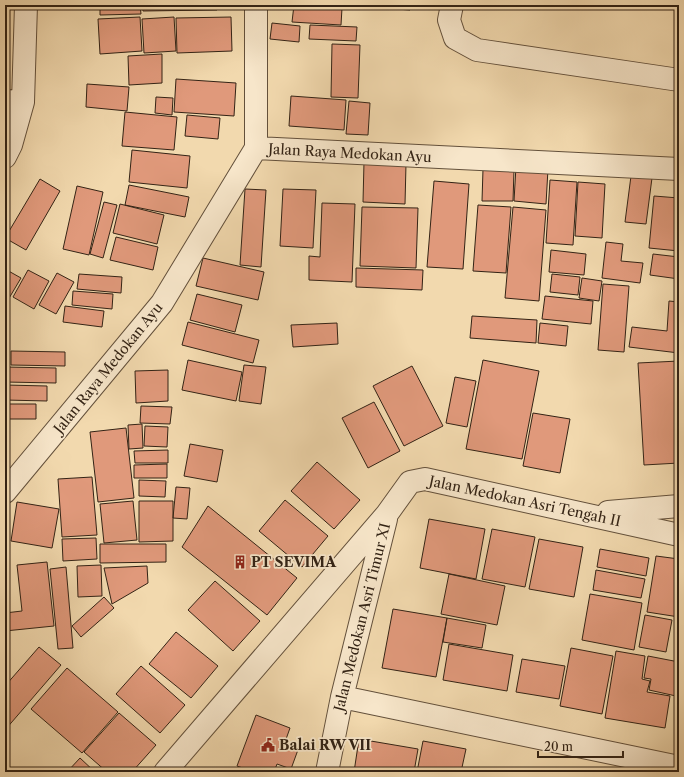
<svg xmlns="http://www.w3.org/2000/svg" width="684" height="777" font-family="'Libre Caslon Text',serif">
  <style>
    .building { fill: #e0997b; stroke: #332315 }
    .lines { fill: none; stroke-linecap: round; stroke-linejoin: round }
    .minor-casing { stroke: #63503b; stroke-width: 24 }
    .minor { stroke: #f7e6ca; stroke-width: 22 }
    .labels { text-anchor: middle; stroke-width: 3.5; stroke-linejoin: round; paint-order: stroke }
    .street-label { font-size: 14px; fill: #332315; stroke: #f7e6ca }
    .poi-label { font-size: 14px; font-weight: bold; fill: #332315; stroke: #f7e6ca; text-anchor: start }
  </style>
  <rect width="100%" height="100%" fill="#f2d9ae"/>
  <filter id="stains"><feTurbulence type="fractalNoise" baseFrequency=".005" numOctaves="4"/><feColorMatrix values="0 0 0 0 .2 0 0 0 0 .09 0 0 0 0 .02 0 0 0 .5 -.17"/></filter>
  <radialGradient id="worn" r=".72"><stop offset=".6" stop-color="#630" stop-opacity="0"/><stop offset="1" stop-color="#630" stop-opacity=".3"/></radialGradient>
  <!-- building -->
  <path class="building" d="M100,5H140L141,14L100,15Z
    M143,5H217V10L143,11Z
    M294,5L342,8L341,25L292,22Z
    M340,5H411L410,10Z
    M140,17L142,51L100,54L98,19Z
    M174,17L176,51L144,53L142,19Z
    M231,17L232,51L177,53L176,18Z
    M272,23L300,26L299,42L270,39Z
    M310,25L357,27L356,41L309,39Z
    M332,44L360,45L358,98L331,97Z
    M162,54V83L129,85L128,56Z
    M176,79L236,83L234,116L174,112Z
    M87,84L129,87L127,111L86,107Z
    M291,96L346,100L344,130L289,126Z
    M156,97L173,98L172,115L155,113Z
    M349,101L370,103L368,135L346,134Z
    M125,112L177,117L174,150L122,146Z
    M187,115L220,118L218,139L185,136Z
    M132,150L190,156L187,188L129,182Z
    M364,162L406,164L405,204L363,202Z
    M516,166L548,169L546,204L514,201Z
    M483,169L514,170L513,201H482Z
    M631,176L652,178L646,224L625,222Z
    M40,179L60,191L26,250L5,238Z
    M550,180L577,182L573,245L546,243Z
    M434,181L469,184L463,269L427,267Z
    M578,182L605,184L602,238L575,236Z
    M129,185L189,197L185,217L125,205Z
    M77,186L103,192L89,255L63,249Z
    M245,189L266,190L261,267L240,265Z
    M283,189L316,190L313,248L280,246Z
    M654,196L679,198V251L649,248Z
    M104,202L117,205L103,258L90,254Z
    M322,203L355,204L352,282L309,280V256L320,257Z
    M120,204L164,215L157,244L113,233Z
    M478,205L511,207L506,273L473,271Z
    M362,207L418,208L416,268L360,266Z
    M513,207L546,210L539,301L505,298Z
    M116,237L158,247L153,270L110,260Z
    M606,242L623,244L621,261L643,263L640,283L602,278Z
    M551,250L586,254L584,275L549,272Z
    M653,254L679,257V279L650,275Z
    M203,258L264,272L258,300L196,286Z
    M356,268L423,270L422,290L356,287Z
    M5,269L21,278L5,305Z
    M28,270L49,281L34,309L13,297Z
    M57,273L74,282L56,314L39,305Z
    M79,274L122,277L121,293L77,289Z
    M552,274L580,277L578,295L550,292Z
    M582,278L602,281L599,301L579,298Z
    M603,284L629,286L624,352L598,350Z
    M73,291L113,294L112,309L72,305Z
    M197,294L242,305L235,332L190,320Z
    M545,296L593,301L591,324L542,319Z
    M669,301L679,302V353L629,347L632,327L667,331Z
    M65,306L104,311L102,327L63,322Z
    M472,316L537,320L536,343L470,338Z
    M188,322L259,340L253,363L182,345Z
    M337,323L338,344L293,347L291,325Z
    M540,323L568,326L566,346L538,343Z
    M11,351L65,352V366L11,365Z
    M188,360L242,372L236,401L182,390Z
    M483,360L539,371L522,459L466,449Z
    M679,361V463L644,465L638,363Z
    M244,365L266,367L261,404L239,401Z
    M412,366L443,426L404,446L373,386Z
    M5,367L56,368V383L5,382Z
    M168,370V401L136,403L135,371Z
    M455,377L476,381L467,427L446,423Z
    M5,385L47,386V401L5,400Z
    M374,402L400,451L368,468L342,418Z
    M5,404H36V419H5Z
    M141,406L172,407L170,424L140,423Z
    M533,413L570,419L560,473L523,466Z
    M142,424L143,448L129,449L128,425Z
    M145,426L168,427L167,447L144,446Z
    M126,428L134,498L98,502L90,432Z
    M190,444L223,450L217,482L184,476Z
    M168,450V463H135L134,451Z
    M317,462L360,500L334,529L291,491Z
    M167,464V478H134V465Z
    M92,477L97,535L62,537L58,479Z
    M139,480L166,481L165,497L139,496Z
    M176,487L190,488L187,519L173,518Z
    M285,500L328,536L302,567L259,531Z
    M133,501L137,540L104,543L100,504Z
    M139,501H173V541L139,542Z
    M17,502L59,509L52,548L11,541Z
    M208,506L297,578L267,615L182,547Z
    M429,519L485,529L476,579L420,568Z
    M492,529L535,537L525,587L482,579Z
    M96,538L97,559L63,561L62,539Z
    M539,539L583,547L574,597L529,589Z
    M100,544H166V562L100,563Z
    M600,549L649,558L646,576L597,567Z
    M656,556L679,559V617L647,612Z
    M47,562L54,626L5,631V613L22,611L17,565Z
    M101,565L102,596L78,597L77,566Z
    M147,566L148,583L112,604L104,568Z
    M66,567L73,648L58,649L50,569Z
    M596,570L645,579L641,598L593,590Z
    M449,574L505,586L497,625L441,614Z
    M215,581L260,621L233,651L188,610Z
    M590,594L642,603L634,650L582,640Z
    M104,597L114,608L81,637L72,626Z
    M393,609L447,618L436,677L382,668Z
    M645,615L672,620L666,652L639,647Z
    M447,618L486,625L482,648L443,642Z
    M176,632L218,666L191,698L149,664Z
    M449,644L513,655L507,691L443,680Z
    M39,647L61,665L5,730V686Z
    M571,648L613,656L602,714L560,706Z
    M616,651L645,656L642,679L650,681L647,692L670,696L665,728L605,718Z
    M648,656L679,662V684L676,696L649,690L651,679L644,678Z
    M522,659L565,666L559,699L516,692Z
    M141,666L185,705L160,733L116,694Z
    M67,668L118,712L82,753L31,709Z
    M119,713L156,745L132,772H107L84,752Z
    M256,715L290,728L285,742L299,747L291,769L277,764L274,772H254L237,766Z
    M359,739L418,749L414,772H354Z
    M423,741L466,749L461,772H417Z
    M80,758L95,772H67Z"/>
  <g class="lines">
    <!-- minor casing -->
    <g class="minor-casing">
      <path id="minor" d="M452,5L449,20L455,38L477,50L679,80
        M5,101L23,102L26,5
        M256,148L679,169
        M256,148V5
        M5,157L11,145L23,102
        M5,492L162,303L256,148
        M608,512L679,506
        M342,697L679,767
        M165,772L387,514L410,482L425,479L679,535
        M327,772L342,697L386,519"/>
    </g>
    <!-- minor -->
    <use href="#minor" class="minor"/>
  </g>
  <!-- icons -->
  <defs>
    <g id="building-bare" transform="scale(1.08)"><path d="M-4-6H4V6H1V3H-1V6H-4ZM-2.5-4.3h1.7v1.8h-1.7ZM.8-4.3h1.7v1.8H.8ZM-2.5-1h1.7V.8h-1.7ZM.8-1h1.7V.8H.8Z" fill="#8f2418" stroke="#f7e6ca" stroke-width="2.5" paint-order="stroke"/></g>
    <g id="civic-bare" transform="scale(1.08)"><path d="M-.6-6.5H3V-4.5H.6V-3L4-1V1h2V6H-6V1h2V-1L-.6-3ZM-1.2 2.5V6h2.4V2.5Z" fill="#8f2418" stroke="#f7e6ca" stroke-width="2.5" paint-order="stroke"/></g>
  </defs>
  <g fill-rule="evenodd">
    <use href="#building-bare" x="240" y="562"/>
    <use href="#civic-bare" x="268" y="745"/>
  </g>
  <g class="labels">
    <!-- street labels -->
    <g class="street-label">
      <text transform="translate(350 153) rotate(3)" y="5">Jalan Raya Medokan Ayu</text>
      <text transform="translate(108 368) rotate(-51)" y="5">Jalan Raya Medokan Ayu</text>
      <text transform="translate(525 501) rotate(12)" y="5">Jalan Medokan Asri Tengah II</text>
      <text transform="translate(362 617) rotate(-76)" y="5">Jalan Medokan Asri Timur XI</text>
    </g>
    <!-- poi labels -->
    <g class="poi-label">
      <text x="251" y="567">PT SEVIMA</text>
      <text x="279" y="750">Balai RW VII</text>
    </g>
  </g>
  <!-- margin -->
  <rect width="684" height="777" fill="none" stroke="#f2d9ae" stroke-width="20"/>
  <rect x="6" y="6" width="672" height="765" fill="none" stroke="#332315" stroke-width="2"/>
  <rect x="10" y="10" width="664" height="757" fill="none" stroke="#332315"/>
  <!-- scale -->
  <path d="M538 751v6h85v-6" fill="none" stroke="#332315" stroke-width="2"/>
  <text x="544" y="751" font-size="12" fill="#332315" stroke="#f7e6ca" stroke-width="3" paint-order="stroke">20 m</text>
  <rect width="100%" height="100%" filter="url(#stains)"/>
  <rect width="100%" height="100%" fill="url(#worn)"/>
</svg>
